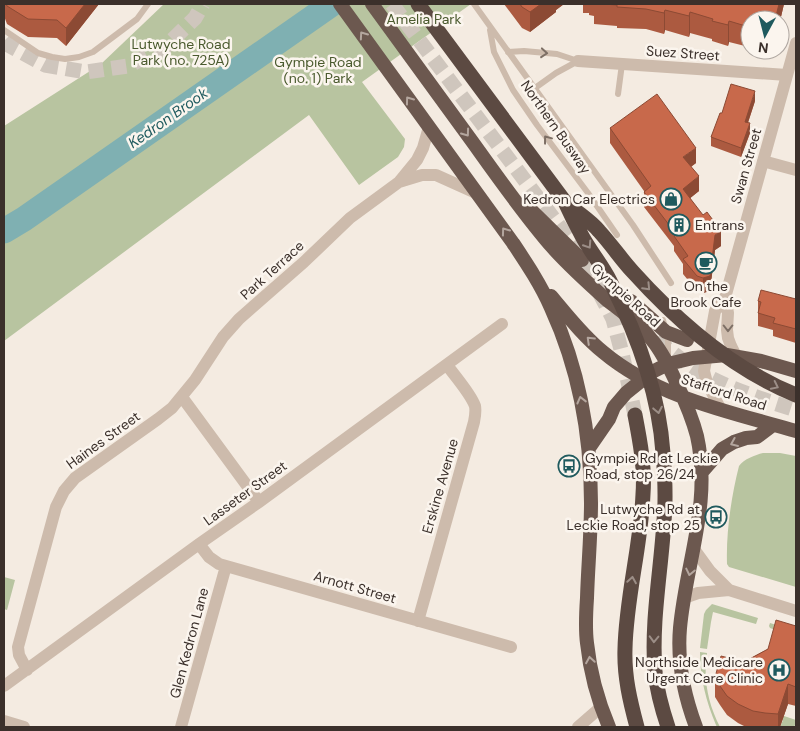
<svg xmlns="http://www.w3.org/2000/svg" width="800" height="731" font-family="'DM Sans',sans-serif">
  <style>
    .green { fill: #b8c4a0 }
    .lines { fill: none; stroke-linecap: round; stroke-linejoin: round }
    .river { stroke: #7fb0b2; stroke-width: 25 }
    .trunk-tunnel { stroke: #cfc6bd; stroke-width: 14; stroke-dasharray: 14 7; stroke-linecap: butt }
    .motorway-tunnel { stroke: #cfc6bd; stroke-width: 15; stroke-dasharray: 15 8; stroke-linecap: butt }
    .service { stroke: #cdbbac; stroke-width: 6 }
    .minor { stroke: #cdbbac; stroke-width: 12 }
    .tertiary { stroke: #cdbbac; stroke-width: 12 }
    .trunk { stroke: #6c584f; stroke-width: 14 }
    .motorway { stroke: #5c4a42; stroke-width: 15 }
    .wall { fill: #ac5a40 }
    .shaded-wall { fill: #8c4a34 }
    .building { fill: #c8694b; stroke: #8c4a34 }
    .oneway { stroke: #b4a69e }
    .oneway2 { stroke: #7d6f65 }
    .oneway3 { stroke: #9c8e87 }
    .labels { text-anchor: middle; stroke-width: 5; stroke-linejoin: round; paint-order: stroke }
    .park-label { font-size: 14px; fill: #4a5a2e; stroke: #fbf5ee }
    .street-label { font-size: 14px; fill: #3b302b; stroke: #fbf5ee }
    .poi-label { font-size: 14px; fill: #3b302b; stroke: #fbf5ee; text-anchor: end }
    .water-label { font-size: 15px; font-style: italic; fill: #1f5a5e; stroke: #fbf5ee }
  </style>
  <rect width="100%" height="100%" fill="#f4ebe1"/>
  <!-- green -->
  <path class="green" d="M164,4H471L362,82L405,139L404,147L398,157L359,185L309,115L4,341V126L101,64Z
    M763,453H780L796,456V587L729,567L727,564C726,532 731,498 739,466C744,459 755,455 763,453Z
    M4,577L15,580L7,610L4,609Z
    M712,604L758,618L756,624L713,612L711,622L707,649L700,648L704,614L706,610Z
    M770,623L796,631V665L781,715L796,720V725H795L794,727H780L783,720L777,718L778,712L776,711L795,645L776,639L778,631L770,628L769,626Z
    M700,652L707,653C703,680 708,703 720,727H717L716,725C706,701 700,678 700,652Z"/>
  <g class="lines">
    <!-- river -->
    <path class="river" d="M4,231L24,219L332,4"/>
    <!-- trunk-tunnel -->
    <path class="trunk-tunnel" d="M582,260L608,282"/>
    <!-- motorway-tunnel -->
    <path class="motorway-tunnel" d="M392,4L581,255L611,292
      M4,41L8,45L45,65L86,72L128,66L165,47L195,18L203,4
      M599,292L613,319L622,353L635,415
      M656,339C671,352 686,364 703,374C732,390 765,400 796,410"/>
    <!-- service -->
    <path class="service" d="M474,4L633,225L671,283
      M4,30L38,53L52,57L65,59L79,57L93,52L137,19L148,4
      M490,30L494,52L513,90L537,125L588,193L617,235
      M508,52L524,51L557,54L578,61
      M535,88L556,73L578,61
      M618,94L622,64
      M663,320L668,341V358"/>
    <!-- minor -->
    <path class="minor" d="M578,61L787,75
      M763,161L796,170
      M399,182L422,175H436L476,193
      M725,298L728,313L727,330L728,338L731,346L736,356
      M182,397L259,502
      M721,410L707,383L704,371L715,311L725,298L796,43
      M199,544L209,557L219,564L511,647
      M694,549L710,571L729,590
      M684,598L698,593L729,590L796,611
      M418,621L474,422C475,417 476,411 475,406C471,394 454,375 447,365
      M27,670L19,655L18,647L56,507L64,491L75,478L158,419L172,408L195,380L223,337L239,319L304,262L350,218L399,182L417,160L423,148L429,127
      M4,686L199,544L259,502L502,324
      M4,721L24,727
      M181,727L226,566"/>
    <!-- tertiary -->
    <path class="tertiary" d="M578,727L601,707"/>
    <!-- trunk -->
    <path class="trunk" d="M340,4L513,243C527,264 541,285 551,308C579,369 591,436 591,503C591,535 588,566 587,598C586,613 585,628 587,643C590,672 598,701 609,727
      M372,4C406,51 440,97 474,144C499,179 525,216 553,248C570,267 589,284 608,301C624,313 640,325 652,340C663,353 670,369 677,384C685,401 692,417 697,436C712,503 686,562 680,628C677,662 684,695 696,727
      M531,210L582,260
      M551,296C567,315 583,336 603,352C658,398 730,412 796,431
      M631,301L666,332L687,340
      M589,448L609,419L614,407L626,393L652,372L668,364L693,358L727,355L761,361L796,371
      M702,472L722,449L734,442L746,438L757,437L773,425"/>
    <!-- motorway -->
    <path class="motorway" d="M418,4L565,202C570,213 576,225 582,236C590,251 602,265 610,281C637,334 659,393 663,453C665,476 666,499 664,521C661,571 651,622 655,672C657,691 662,709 668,727
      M570,206C579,214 591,221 599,231C611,244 621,259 633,272C679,323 732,369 796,395
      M635,415C640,441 645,467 643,494C641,546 626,597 625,649C624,676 630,701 637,727"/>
  </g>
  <!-- wall -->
  <path class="wall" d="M4,4H99L66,46L57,38L28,37L7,24L4,16Z
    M504,4H564L556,10V12L530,32L522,28Z
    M583,4H784L780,21V20H750V44L749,47L729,42L728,46L712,41V39L690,33L689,37L665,30L664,34L646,29L617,28V26L594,24V16L589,15V13H583Z
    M755,101L748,123L750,133L741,157L711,146V137L722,113Z
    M610,128L696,163L691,167L699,191L690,198L721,246L715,250L710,291L703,293L697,291L683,274V264L674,251V246L644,207V191L610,143Z
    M796,299V343L773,336V330L758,326V301Z
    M796,626V706L788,704L780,727H746L738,723L727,715L720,705L715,697V677L768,649Z"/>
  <!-- shaded-wall -->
  <path class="shaded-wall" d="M85,4H99L66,46V28Z
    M541,4H564L556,10V12L530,32V12Z
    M779,4H784L780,21V20H775Z
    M665,10V30L664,34V13Z
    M690,12V33L689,37V16Z
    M729,21V42L728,46V25Z
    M750,24V44L749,47V27Z
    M755,91V101L745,131V122Z
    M750,123V133L741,157V148Z
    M696,148V163L683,172V157Z
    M699,176V191L683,204V189Z
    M721,231V246L715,250L710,291L703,293V278L715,235Z
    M788,684V704L780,727H778V714Z"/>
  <!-- building -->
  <path class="building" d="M6,4H85L66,28L57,20L28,19L7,6Z
    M520,4H541L530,12L522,7Z
    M604,4H779L775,20H750V24L749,27L729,21L728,25L712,21L713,19L690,12L689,16L665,10L664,13L646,9L617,7V5Z
    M731,84L755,91L745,122L750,123L741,148L711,137L720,113H722Z
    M657,94L696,148L683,157L699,176L683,189L703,215L707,212L721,231L715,235L710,276L703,278L697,276L683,259L688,256L674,236L676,234L644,192L651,186L610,128Z
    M761,290L796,299V329L773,323L775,318L758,313L761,302L758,301Z
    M776,620L796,626V687L788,684L778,714L765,713L753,711L738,704L727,696L720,686L715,677L721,656L744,662L768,649Z"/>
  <!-- one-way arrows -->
  <defs><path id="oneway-chevron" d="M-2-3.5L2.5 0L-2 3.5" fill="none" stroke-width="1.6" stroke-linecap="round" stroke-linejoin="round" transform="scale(1.25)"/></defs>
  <g class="oneway">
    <use href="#oneway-chevron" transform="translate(363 35) rotate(-125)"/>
    <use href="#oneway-chevron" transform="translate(409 100) rotate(-126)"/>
    <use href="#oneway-chevron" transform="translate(466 133) rotate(54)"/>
    <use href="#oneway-chevron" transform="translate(505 231) rotate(-126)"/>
    <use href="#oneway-chevron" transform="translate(590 340) rotate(-136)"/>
    <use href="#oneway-chevron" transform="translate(581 400) rotate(-104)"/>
    <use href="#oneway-chevron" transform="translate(734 443) rotate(157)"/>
    <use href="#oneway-chevron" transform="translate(690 572) rotate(102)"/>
    <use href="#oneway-chevron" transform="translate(590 660) rotate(-99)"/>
  </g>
  <g class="oneway2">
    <use href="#oneway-chevron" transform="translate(544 53) rotate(5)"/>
    <use href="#oneway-chevron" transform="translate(547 139) rotate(-127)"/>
    <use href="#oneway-chevron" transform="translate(728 328) rotate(90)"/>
  </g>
  <g class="oneway3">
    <use href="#oneway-chevron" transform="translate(588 245) rotate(57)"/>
    <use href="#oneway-chevron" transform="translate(647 287) rotate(46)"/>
    <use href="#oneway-chevron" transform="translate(775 386) rotate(26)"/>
    <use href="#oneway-chevron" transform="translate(658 410) rotate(79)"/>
    <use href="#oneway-chevron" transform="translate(632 580) rotate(-81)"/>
    <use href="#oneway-chevron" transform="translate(654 639) rotate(92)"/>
  </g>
  <!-- icons -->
  <defs>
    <g id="shop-ring" transform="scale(1.125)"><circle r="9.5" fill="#fbf5ee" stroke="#1f5a5e" stroke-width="1.5"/><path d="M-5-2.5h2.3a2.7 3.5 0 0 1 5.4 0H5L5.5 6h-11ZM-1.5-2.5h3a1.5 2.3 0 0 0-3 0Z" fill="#1f5a5e"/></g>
    <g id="building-ring" transform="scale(1.125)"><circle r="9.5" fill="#fbf5ee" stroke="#1f5a5e" stroke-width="1.5"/><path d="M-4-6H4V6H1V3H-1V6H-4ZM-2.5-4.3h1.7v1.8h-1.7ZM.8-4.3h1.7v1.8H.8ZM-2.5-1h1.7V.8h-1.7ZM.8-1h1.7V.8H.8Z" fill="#1f5a5e"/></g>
    <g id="cafe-ring" transform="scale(1.125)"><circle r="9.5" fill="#fbf5ee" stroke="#1f5a5e" stroke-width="1.5"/><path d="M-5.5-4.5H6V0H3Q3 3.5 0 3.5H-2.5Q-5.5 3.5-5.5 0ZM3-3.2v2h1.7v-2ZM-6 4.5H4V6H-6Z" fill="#1f5a5e"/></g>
    <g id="bus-ring" transform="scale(1.125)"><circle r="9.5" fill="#fbf5ee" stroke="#1f5a5e" stroke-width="1.5"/><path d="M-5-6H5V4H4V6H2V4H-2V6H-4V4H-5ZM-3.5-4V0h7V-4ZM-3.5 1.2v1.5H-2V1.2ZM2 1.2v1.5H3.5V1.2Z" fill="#1f5a5e"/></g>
    <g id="hospital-ring" transform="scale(1.125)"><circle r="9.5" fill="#fbf5ee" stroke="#1f5a5e" stroke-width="1.5"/><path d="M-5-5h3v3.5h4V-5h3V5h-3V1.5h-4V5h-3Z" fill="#1f5a5e"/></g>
  </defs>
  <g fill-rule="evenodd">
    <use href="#shop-ring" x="671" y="199"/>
    <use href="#building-ring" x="679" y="225"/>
    <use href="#cafe-ring" x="706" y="263"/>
    <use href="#bus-ring" x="569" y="466"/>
    <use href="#bus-ring" x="716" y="517"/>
    <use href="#hospital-ring" x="779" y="670"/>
  </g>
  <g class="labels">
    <!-- park labels -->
    <g class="park-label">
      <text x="424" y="24">Amelia Park</text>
      <text x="181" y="49">Lutwyche Road<tspan x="181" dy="16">Park (no. 725A)</tspan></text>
      <text x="318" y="67">Gympie Road<tspan x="318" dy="16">(no. 1) Park</tspan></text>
    </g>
    <!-- street labels -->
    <g class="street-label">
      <text transform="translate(683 53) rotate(4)" y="5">Suez Street</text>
      <text transform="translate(556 127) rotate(55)" y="5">Northern Busway</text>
      <text transform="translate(746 166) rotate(-74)" y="5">Swan Street</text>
      <text transform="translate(272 270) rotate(-42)" y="5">Park Terrace</text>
      <text transform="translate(626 295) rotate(42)" y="5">Gympie Road</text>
      <text transform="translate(724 392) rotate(18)" y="5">Stafford Road</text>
      <text transform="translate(103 440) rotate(-36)" y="5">Haines Street</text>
      <text transform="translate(440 486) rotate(-74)" y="5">Erskine Avenue</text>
      <text transform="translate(245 493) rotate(-36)" y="5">Lasseter Street</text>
      <text transform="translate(355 587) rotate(16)" y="5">Arnott Street</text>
      <text transform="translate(189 643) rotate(-75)" y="5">Glen Kedron Lane</text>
    </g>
    <!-- poi labels -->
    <g class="poi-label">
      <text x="655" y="204">Kedron Car Electrics</text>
      <text x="695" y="230" text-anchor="start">Entrans</text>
      <text x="706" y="291" text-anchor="middle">On the<tspan x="706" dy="16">Brook Cafe</tspan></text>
      <text x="585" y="463" text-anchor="start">Gympie Rd at Leckie<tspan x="585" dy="16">Road, stop 26/24</tspan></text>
      <text x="700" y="514">Lutwyche Rd at<tspan x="700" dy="16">Leckie Road, stop 25</tspan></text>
      <text x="763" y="667">Northside Medicare<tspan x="763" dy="16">Urgent Care Clinic</tspan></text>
    </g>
    <!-- water labels -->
    <g class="water-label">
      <text transform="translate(168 118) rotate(-35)" y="5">Kedron Brook</text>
    </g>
  </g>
  <!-- border -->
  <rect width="800" height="731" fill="none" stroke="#3b302b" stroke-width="10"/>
  <!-- north arrow -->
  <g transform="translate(765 35) rotate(187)"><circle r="24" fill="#fbf5ee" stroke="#aea6a0"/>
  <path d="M0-4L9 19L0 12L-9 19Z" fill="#1f5a5e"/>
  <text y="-8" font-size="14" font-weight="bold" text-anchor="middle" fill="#3b302b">N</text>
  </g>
</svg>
